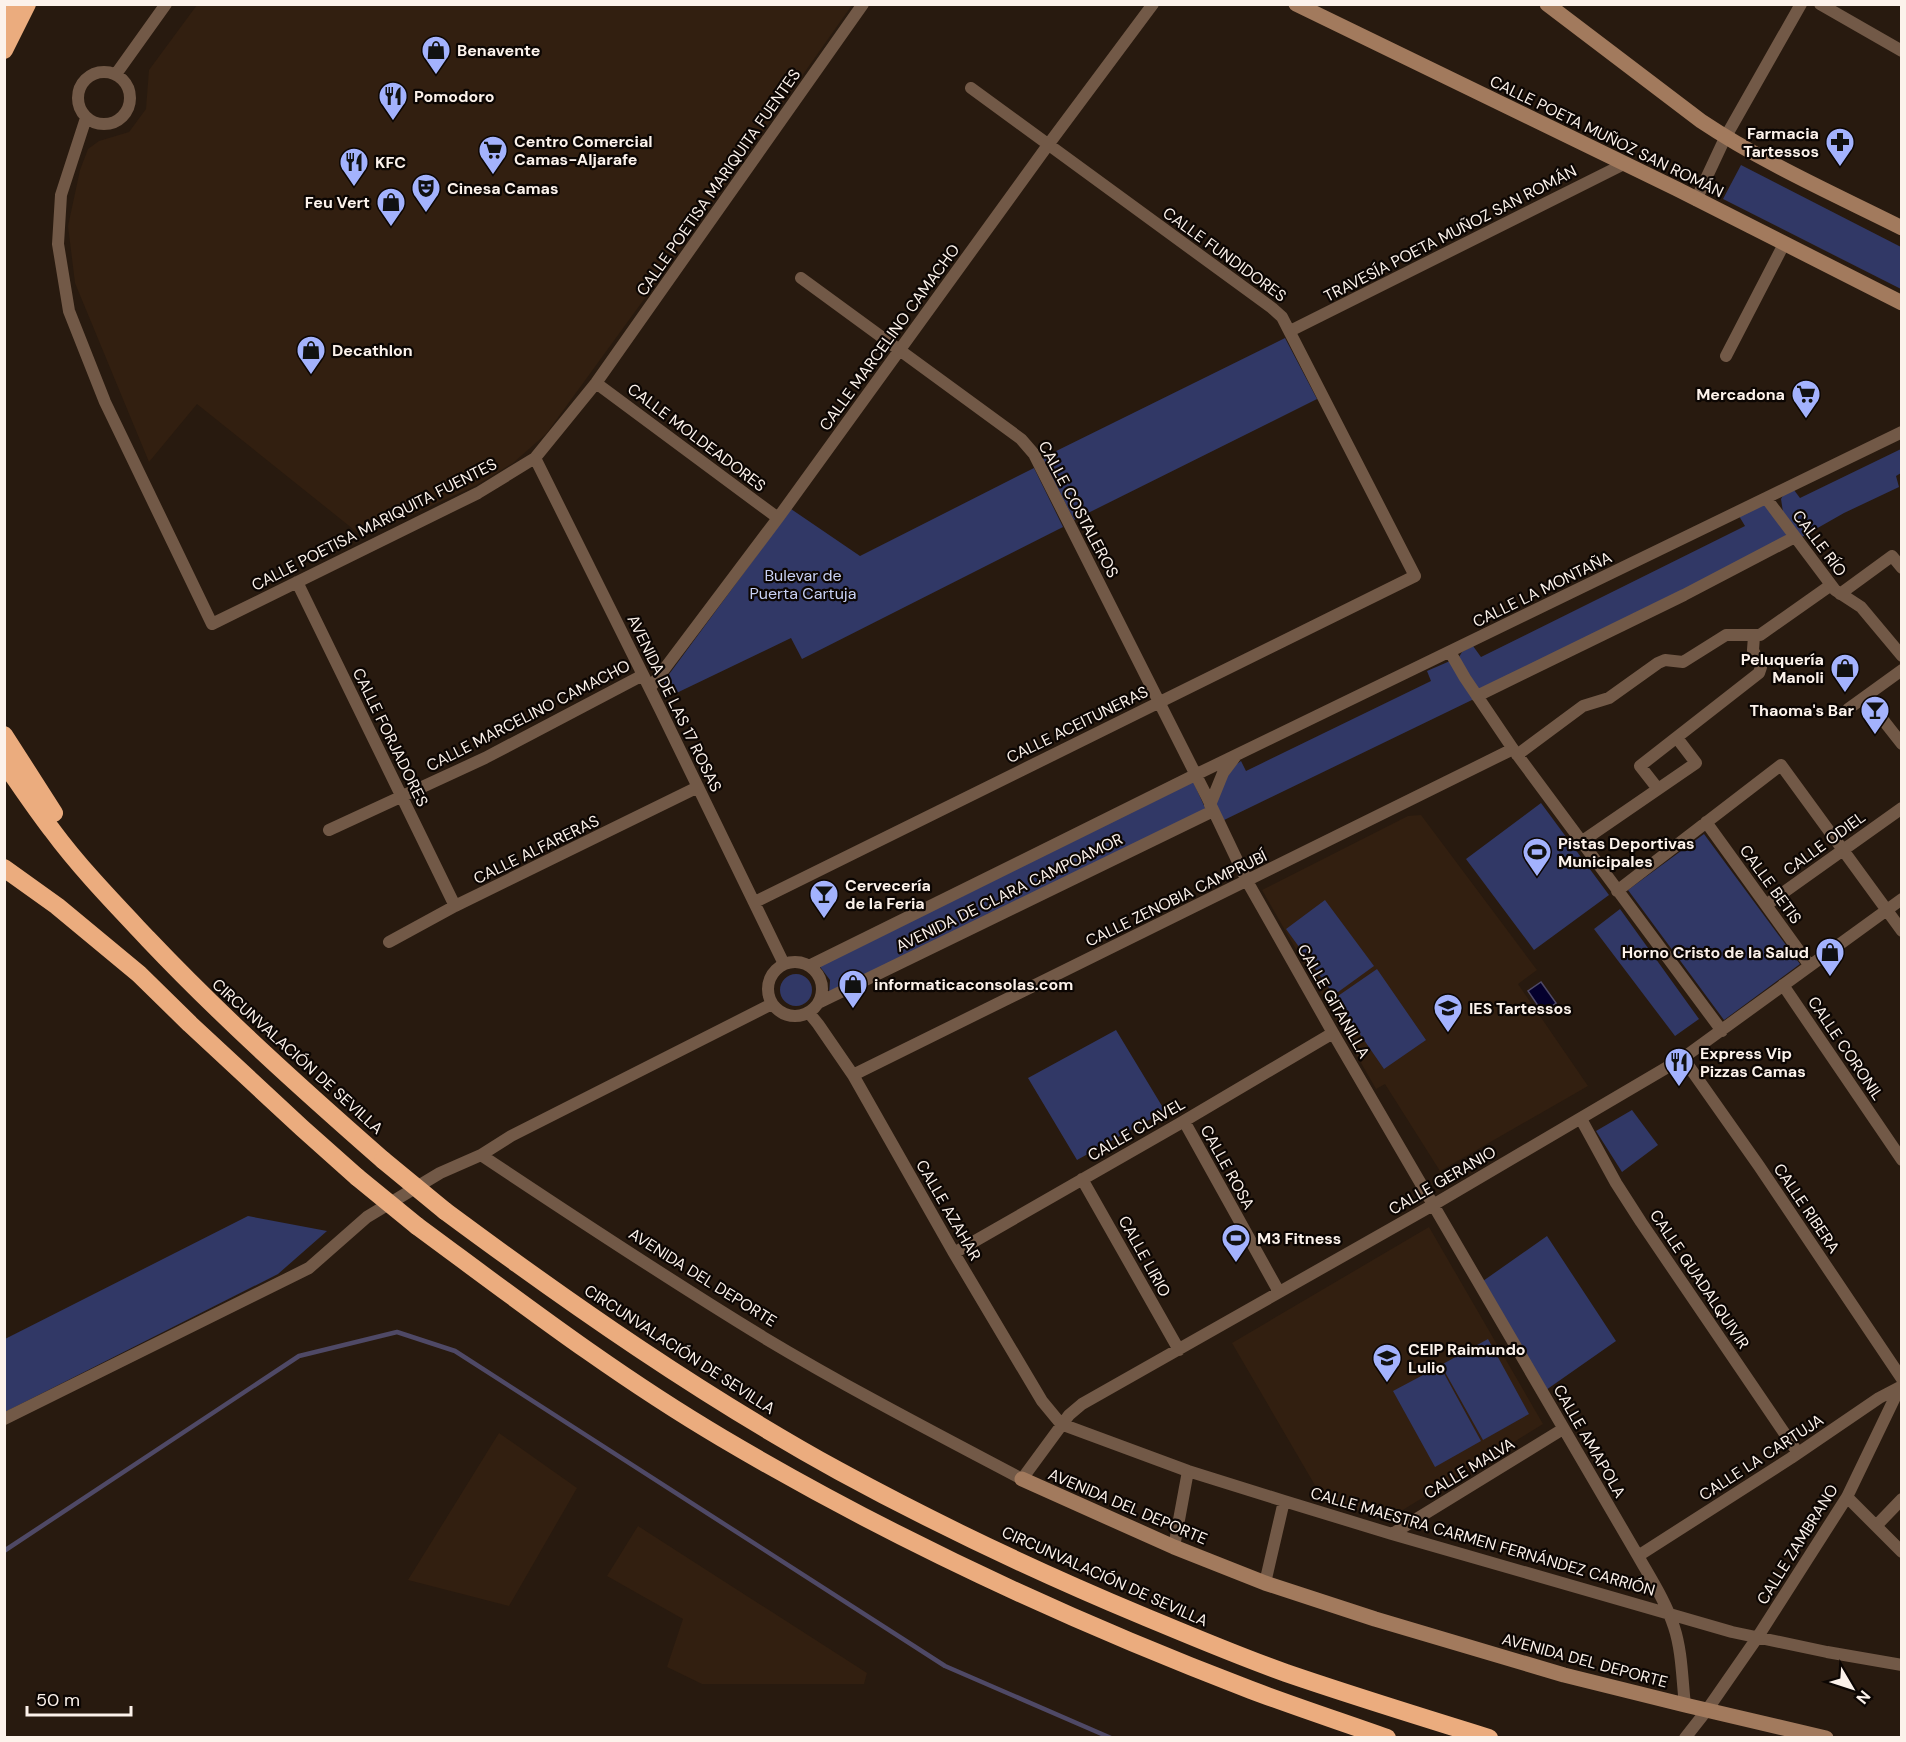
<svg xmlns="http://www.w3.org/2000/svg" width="1906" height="1742" font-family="'DM Sans',sans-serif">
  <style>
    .built { fill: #321f10 }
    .green { fill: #313866 }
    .water { fill: #05002d; stroke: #4f4966; stroke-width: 1.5 }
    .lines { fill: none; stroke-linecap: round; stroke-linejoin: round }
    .stream { stroke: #4f4966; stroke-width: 4.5 }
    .street { stroke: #725947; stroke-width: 12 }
    .secondary { stroke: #a27a5d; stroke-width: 15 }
    .highway { stroke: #ebac7e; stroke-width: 18 }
    .highway-bridge { stroke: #ebac7e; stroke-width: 18 }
    .labels { text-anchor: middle; stroke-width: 4.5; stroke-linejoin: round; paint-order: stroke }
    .poi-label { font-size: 16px; font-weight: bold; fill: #fcf2eb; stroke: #0c0603; text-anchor: start }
    .street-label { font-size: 16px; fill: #fcf2eb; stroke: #0c0603 }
    .park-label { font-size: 16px; fill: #cad2f6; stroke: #0c0603 }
  </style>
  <rect width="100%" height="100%" fill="#281a0f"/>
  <!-- built -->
  <path class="built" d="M197,5V4L852,5L669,265L546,434L513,463L475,486L383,528L358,533L197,404L149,462L75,283L68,226L80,170L88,149L99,141L129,132L146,109L149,70Z
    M1421,815L1537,970L1518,984L1588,1086L1440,1171L1385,1084L1376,1089L1262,890L1408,816Z
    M1429,1227L1543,1424L1388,1519L1323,1499L1232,1343Z
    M499,1433L577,1488L509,1606L408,1580Z
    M638,1526L867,1673L864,1684H702L667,1667L683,1619L607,1576Z"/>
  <!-- green -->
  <path class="green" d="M1741,165L1901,247V289L1723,199Z
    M1285,338L1317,399L1074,520L1042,458Z
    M1901,449V473L1896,476L1899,487L1844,513L1800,538L1783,512L1781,499L1784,494L1794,490L1800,498Z
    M1034,468L1063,527L802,659L791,638L664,699L662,688L667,677L791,509L860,556Z
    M1763,505L1768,506L1791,536L1477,693L1459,657L1462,652L1473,646L1481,657L1745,526L1739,516Z
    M1450,661L1474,699L1222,821L1216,809L1217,799L1230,769L1241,761L1246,771L1431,681L1427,671Z
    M1192,779L1206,810L829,996L830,980L818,964Z
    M1541,803L1609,895L1534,950L1466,859Z
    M1704,834L1800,964L1724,1020L1628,890Z
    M1325,900L1374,966L1334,995L1286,929Z
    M1620,909L1699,1019L1675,1036L1594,929Z
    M1377,969L1426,1040L1384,1069L1335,998Z
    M780 990a16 16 0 1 1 32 0a16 16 0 1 1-32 0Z
    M1116,1030L1165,1111L1077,1160L1028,1078Z
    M1632,1110L1658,1145L1622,1172L1596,1131Z
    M248,1216L327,1231L278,1274L5,1412V1339Z
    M1547,1236L1616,1341L1546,1390L1483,1281Z
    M1488,1339L1529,1414L1483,1440L1441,1365Z
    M1440,1366L1481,1441L1435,1467L1393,1391Z"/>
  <!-- water -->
  <path class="water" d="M1541,982L1556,1003L1543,1013L1528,991Z"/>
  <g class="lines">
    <!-- stream -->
    <path class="stream" d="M4,1551L299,1356L397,1332L455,1351L945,1666L1111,1738"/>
    <!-- street -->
    <path class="street" d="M1820,4L1902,51
      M78 98a26 26 0 1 1 52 0a26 26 0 1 1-52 0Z
      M116,74L166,4
      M86,118L61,195L58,244L69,311L105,402L212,624L478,493L535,458L596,383L863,4
      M1696,200L1725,138L1801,4
      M801,278L1021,439L1034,454L1206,795L1247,881L1333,1033L1638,1556C1651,1579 1666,1602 1674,1627C1682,1651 1682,1679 1685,1705
      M1290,331L1624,164
      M1726,356L1784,244
      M596,383L778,518
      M535,458L660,709L784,964
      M1766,498L1835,590L1861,607L1902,656
      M297,582L455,906
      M1840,594L1892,556L1902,568
      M1450,652L1465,678L1513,749L1722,1031
      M650,688L778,518L1048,145L1153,4
      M1477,696L1684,595L1795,537
      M1865,697L1902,744
      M1848,709L1902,670
      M1517,755L1583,706L1609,698L1658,663L1665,660L1683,662L1726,635H1760L1831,585
      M1658,789L1640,766L1759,673L1761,667L1753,650L1754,636
      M1210,805L1223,773L1235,757
      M1706,822L1810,966
      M329,830L485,758L643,675
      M1581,842L1696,763L1677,738
      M1617,891L1781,765L1902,931
      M755,902L1415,576L1282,317L1272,308L971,88
      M1766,905L1902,808
      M389,942L455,906L698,787
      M768 989a27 27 0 1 1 54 0a27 27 0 1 1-54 0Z
      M809,966L1195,775L1902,432
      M1783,985L1902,1160
      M820,1002L1213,811
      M809,1013L818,1024L853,1075L954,1253L1042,1401L1061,1424L1188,1471L1284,1501L1392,1534L1732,1632L1827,1652L1902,1665
      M1683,1058L1759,1166L1902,1379
      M853,1075L1513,749
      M1581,1119L1616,1183L1641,1222L1798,1453
      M1184,1121L1279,1292
      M481,1155C574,1217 668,1279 763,1337C848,1388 935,1433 1022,1479L1069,1415L1082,1404L1433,1205L1683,1058L1902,899
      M1082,1179L1179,1350
      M954,1253L1179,1124L1333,1033
      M4,1419L309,1268L367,1217L440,1173L481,1155L511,1136L772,1004
      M1847,1497L1902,1552
      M1876,1526L1902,1499
      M1392,1534L1563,1429
      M1174,1547L1188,1471
      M1638,1556L1791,1458L1879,1398L1902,1386
      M1265,1583L1284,1501
      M1685,1738L1707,1710L1757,1638L1847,1497L1900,1387"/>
    <!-- secondary -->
    <path class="secondary" d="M1296,4L1677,189L1902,303
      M1547,4L1701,121C1764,163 1834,194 1902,228
      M1022,1479L1174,1547L1265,1583L1375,1619L1564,1675L1685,1705L1826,1738"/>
    <!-- highway -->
    <path class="highway" d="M4,21L12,4
      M4,50L27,4
      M4,735L54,813
      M4,763C20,785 35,808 52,830C80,868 115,904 148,939C222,1017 302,1089 383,1160
      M4,868L57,906L139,974L190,1024L302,1128L357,1177
      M445,1211C572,1305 701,1395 839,1471C938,1525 1040,1573 1143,1616C1191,1636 1238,1656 1286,1673C1353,1696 1421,1717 1489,1738
      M417,1226C516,1299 615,1375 722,1438C891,1538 1068,1620 1251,1690C1296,1707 1342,1722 1387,1738"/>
    <!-- highway-bridge -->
    <path class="highway-bridge" d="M383,1160L445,1211
      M357,1177L417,1226"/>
  </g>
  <!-- icons -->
  <defs>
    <g id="shop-pin" transform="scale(1.5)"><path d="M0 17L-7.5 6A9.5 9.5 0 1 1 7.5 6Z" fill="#a3b2fd" stroke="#0c0603"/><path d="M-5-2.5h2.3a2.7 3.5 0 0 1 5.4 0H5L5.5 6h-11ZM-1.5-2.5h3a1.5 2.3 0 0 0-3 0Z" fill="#111"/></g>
    <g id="restaurant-pin" transform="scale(1.5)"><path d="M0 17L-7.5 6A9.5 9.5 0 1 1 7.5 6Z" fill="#a3b2fd" stroke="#0c0603"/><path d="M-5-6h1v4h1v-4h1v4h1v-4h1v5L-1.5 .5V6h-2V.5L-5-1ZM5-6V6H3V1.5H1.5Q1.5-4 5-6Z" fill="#111"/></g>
    <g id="pharmacy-pin" transform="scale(1.5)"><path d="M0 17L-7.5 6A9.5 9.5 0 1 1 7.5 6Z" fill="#a3b2fd" stroke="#0c0603"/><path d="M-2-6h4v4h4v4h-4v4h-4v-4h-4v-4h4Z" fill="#111"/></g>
    <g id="supermarket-pin" transform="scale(1.5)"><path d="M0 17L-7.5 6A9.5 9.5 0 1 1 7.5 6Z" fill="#a3b2fd" stroke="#0c0603"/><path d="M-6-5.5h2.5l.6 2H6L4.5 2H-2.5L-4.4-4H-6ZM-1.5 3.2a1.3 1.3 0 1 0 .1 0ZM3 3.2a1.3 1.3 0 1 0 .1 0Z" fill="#111"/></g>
    <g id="theatre-pin" transform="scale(1.5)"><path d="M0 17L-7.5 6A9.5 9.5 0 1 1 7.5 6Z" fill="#a3b2fd" stroke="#0c0603"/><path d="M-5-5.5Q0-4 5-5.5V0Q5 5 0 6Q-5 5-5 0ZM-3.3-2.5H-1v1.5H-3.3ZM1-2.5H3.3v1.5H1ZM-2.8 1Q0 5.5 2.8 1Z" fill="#111"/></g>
    <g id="bar-pin" transform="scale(1.5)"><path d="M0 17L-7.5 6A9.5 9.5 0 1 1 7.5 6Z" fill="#a3b2fd" stroke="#0c0603"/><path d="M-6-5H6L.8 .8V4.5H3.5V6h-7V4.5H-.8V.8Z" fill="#111"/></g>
    <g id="stadium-pin" transform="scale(1.5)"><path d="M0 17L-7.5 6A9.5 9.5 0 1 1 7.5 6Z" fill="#a3b2fd" stroke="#0c0603"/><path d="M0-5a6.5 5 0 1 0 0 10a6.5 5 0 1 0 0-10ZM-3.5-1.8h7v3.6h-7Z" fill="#111"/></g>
    <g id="school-pin" transform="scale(1.5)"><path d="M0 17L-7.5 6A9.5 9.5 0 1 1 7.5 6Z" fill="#a3b2fd" stroke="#0c0603"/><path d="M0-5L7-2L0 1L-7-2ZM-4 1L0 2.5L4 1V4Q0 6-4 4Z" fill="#111"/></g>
  </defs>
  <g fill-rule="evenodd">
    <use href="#shop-pin" x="436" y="50"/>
    <use href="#restaurant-pin" x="393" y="96"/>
    <use href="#pharmacy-pin" x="1840" y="142"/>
    <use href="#supermarket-pin" x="493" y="150"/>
    <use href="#restaurant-pin" x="354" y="162"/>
    <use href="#theatre-pin" x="426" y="188"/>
    <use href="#shop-pin" x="391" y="202"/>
    <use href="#shop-pin" x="311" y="350"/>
    <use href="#supermarket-pin" x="1806" y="394"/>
    <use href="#shop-pin" x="1845" y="668"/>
    <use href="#bar-pin" x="1875" y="710"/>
    <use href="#stadium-pin" x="1537" y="852"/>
    <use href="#bar-pin" x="824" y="894"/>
    <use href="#shop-pin" x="1830" y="952"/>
    <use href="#shop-pin" x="853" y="984"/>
    <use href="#school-pin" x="1448" y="1008"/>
    <use href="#restaurant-pin" x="1679" y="1062"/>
    <use href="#stadium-pin" x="1236" y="1238"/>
    <use href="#school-pin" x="1387" y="1358"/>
  </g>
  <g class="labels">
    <!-- poi labels -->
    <g class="poi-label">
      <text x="457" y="56">Benavente</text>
      <text x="414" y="102">Pomodoro</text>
      <text x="1819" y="139" text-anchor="end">Farmacia<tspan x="1819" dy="18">Tartessos</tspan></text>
      <text x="514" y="147">Centro Comercial<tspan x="514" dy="18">Camas-Aljarafe</tspan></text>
      <text x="375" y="168">KFC</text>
      <text x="447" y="194">Cinesa Camas</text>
      <text x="370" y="208" text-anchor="end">Feu Vert</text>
      <text x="332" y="356">Decathlon</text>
      <text x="1785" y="400" text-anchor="end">Mercadona</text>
      <text x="1824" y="665" text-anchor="end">Peluquería<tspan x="1824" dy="18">Manoli</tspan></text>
      <text x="1854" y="716" text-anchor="end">Thaoma's Bar</text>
      <text x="1558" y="849">Pistas Deportivas<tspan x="1558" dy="18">Municipales</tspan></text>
      <text x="845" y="891">Cervecería<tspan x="845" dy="18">de la Feria</tspan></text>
      <text x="1809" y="958" text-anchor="end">Horno Cristo de la Salud</text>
      <text x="874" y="990">informaticaconsolas.com</text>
      <text x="1469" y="1014">IES Tartessos</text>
      <text x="1700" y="1059">Express Vip<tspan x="1700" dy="18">Pizzas Camas</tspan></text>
      <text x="1257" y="1244">M3 Fitness</text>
      <text x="1408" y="1355">CEIP Raimundo<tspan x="1408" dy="18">Lulio</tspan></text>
    </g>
    <!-- street labels -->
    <g class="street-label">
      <text transform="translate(1607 136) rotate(26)" y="6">CALLE POETA MUÑOZ SAN ROMÁN</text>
      <text transform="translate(718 182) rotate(-55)" y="6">CALLE POETISA MARIQUITA FUENTES</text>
      <text transform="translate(1450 233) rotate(-27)" y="6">TRAVESÍA POETA MUÑOZ SAN ROMÁN</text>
      <text transform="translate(1225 254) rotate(36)" y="6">CALLE FUNDIDORES</text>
      <text transform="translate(889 337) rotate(-54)" y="6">CALLE MARCELINO CAMACHO</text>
      <text transform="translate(697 437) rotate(37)" y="6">CALLE MOLDEADORES</text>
      <text transform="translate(1079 509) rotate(62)" y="6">CALLE COSTALEROS</text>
      <text transform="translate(374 524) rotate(-27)" y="6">CALLE POETISA MARIQUITA FUENTES</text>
      <text transform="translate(1820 543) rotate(53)" y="6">CALLE RÍO</text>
      <text transform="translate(1542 589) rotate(-26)" y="6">CALLE LA MONTAÑA</text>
      <text transform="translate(675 703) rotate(64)" y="6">AVENIDA DE LAS 17 ROSAS</text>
      <text transform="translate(528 715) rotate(-27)" y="6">CALLE MARCELINO CAMACHO</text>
      <text transform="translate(1077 724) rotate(-26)" y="6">CALLE ACEITUNERAS</text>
      <text transform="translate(391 737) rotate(64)" y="6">CALLE FORJADORES</text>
      <text transform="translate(1824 843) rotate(-36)" y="6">CALLE ODIEL</text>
      <text transform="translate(536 849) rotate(-26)" y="6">CALLE ALFARERAS</text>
      <text transform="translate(1771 884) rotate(54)" y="6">CALLE BETIS</text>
      <text transform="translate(1009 892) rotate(-26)" y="6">AVENIDA DE CLARA CAMPOAMOR</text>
      <text transform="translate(1176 898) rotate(-26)" y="6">CALLE ZENOBIA CAMPRUBÍ</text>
      <text transform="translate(1334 1001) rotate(60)" y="6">CALLE GITANILLA</text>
      <text transform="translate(1846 1048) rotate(56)" y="6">CALLE CORONIL</text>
      <text transform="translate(298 1056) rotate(42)" y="6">CIRCUNVALACIÓN DE SEVILLA</text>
      <text transform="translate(1136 1129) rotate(-30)" y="6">CALLE CLAVEL</text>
      <text transform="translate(1228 1167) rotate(61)" y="6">CALLE ROSA</text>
      <text transform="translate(1442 1180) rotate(-30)" y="6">CALLE GERANIO</text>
      <text transform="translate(1807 1208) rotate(56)" y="6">CALLE RIBERA</text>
      <text transform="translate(949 1210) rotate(60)" y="6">CALLE AZAHAR</text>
      <text transform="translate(1145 1256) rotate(61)" y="6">CALLE LIRIO</text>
      <text transform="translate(703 1277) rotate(32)" y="6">AVENIDA DEL DEPORTE</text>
      <text transform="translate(1700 1279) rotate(56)" y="6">CALLE GUADALQUIVIR</text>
      <text transform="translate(680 1349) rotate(33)" y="6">CIRCUNVALACIÓN DE SEVILLA</text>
      <text transform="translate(1590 1441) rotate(60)" y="6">CALLE AMAPOLA</text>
      <text transform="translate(1761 1457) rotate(-33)" y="6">CALLE LA CARTUJA</text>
      <text transform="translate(1469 1468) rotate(-31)" y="6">CALLE MALVA</text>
      <text transform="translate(1128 1506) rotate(23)" y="6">AVENIDA DEL DEPORTE</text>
      <text transform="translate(1483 1541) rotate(16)" y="6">CALLE MAESTRA CARMEN FERNÁNDEZ CARRIÓN</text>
      <text transform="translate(1797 1544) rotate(-58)" y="6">CALLE ZAMBRANO</text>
      <text transform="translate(1105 1576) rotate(24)" y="6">CIRCUNVALACIÓN DE SEVILLA</text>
      <text transform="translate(1585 1660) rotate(15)" y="6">AVENIDA DEL DEPORTE</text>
    </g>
    <!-- park labels -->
    <g class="park-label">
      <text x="803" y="581">Bulevar de<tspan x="803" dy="18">Puerta Cartuja</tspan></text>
    </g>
  </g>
  <!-- border -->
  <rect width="1906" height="1742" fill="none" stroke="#fcf2eb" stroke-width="12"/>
  <!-- north arrow -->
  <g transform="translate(1852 1688) rotate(129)" stroke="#0c0603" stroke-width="4.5" paint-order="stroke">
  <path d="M0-4.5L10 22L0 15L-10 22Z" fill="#fcf2eb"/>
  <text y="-9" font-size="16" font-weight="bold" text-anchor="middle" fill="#fcf2eb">N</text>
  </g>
  <!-- scale -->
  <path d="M27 1706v9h104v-9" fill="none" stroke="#fcf2eb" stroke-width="3"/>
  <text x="36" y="1706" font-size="18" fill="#fcf2eb" stroke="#0c0603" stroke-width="4.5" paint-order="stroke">50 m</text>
</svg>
